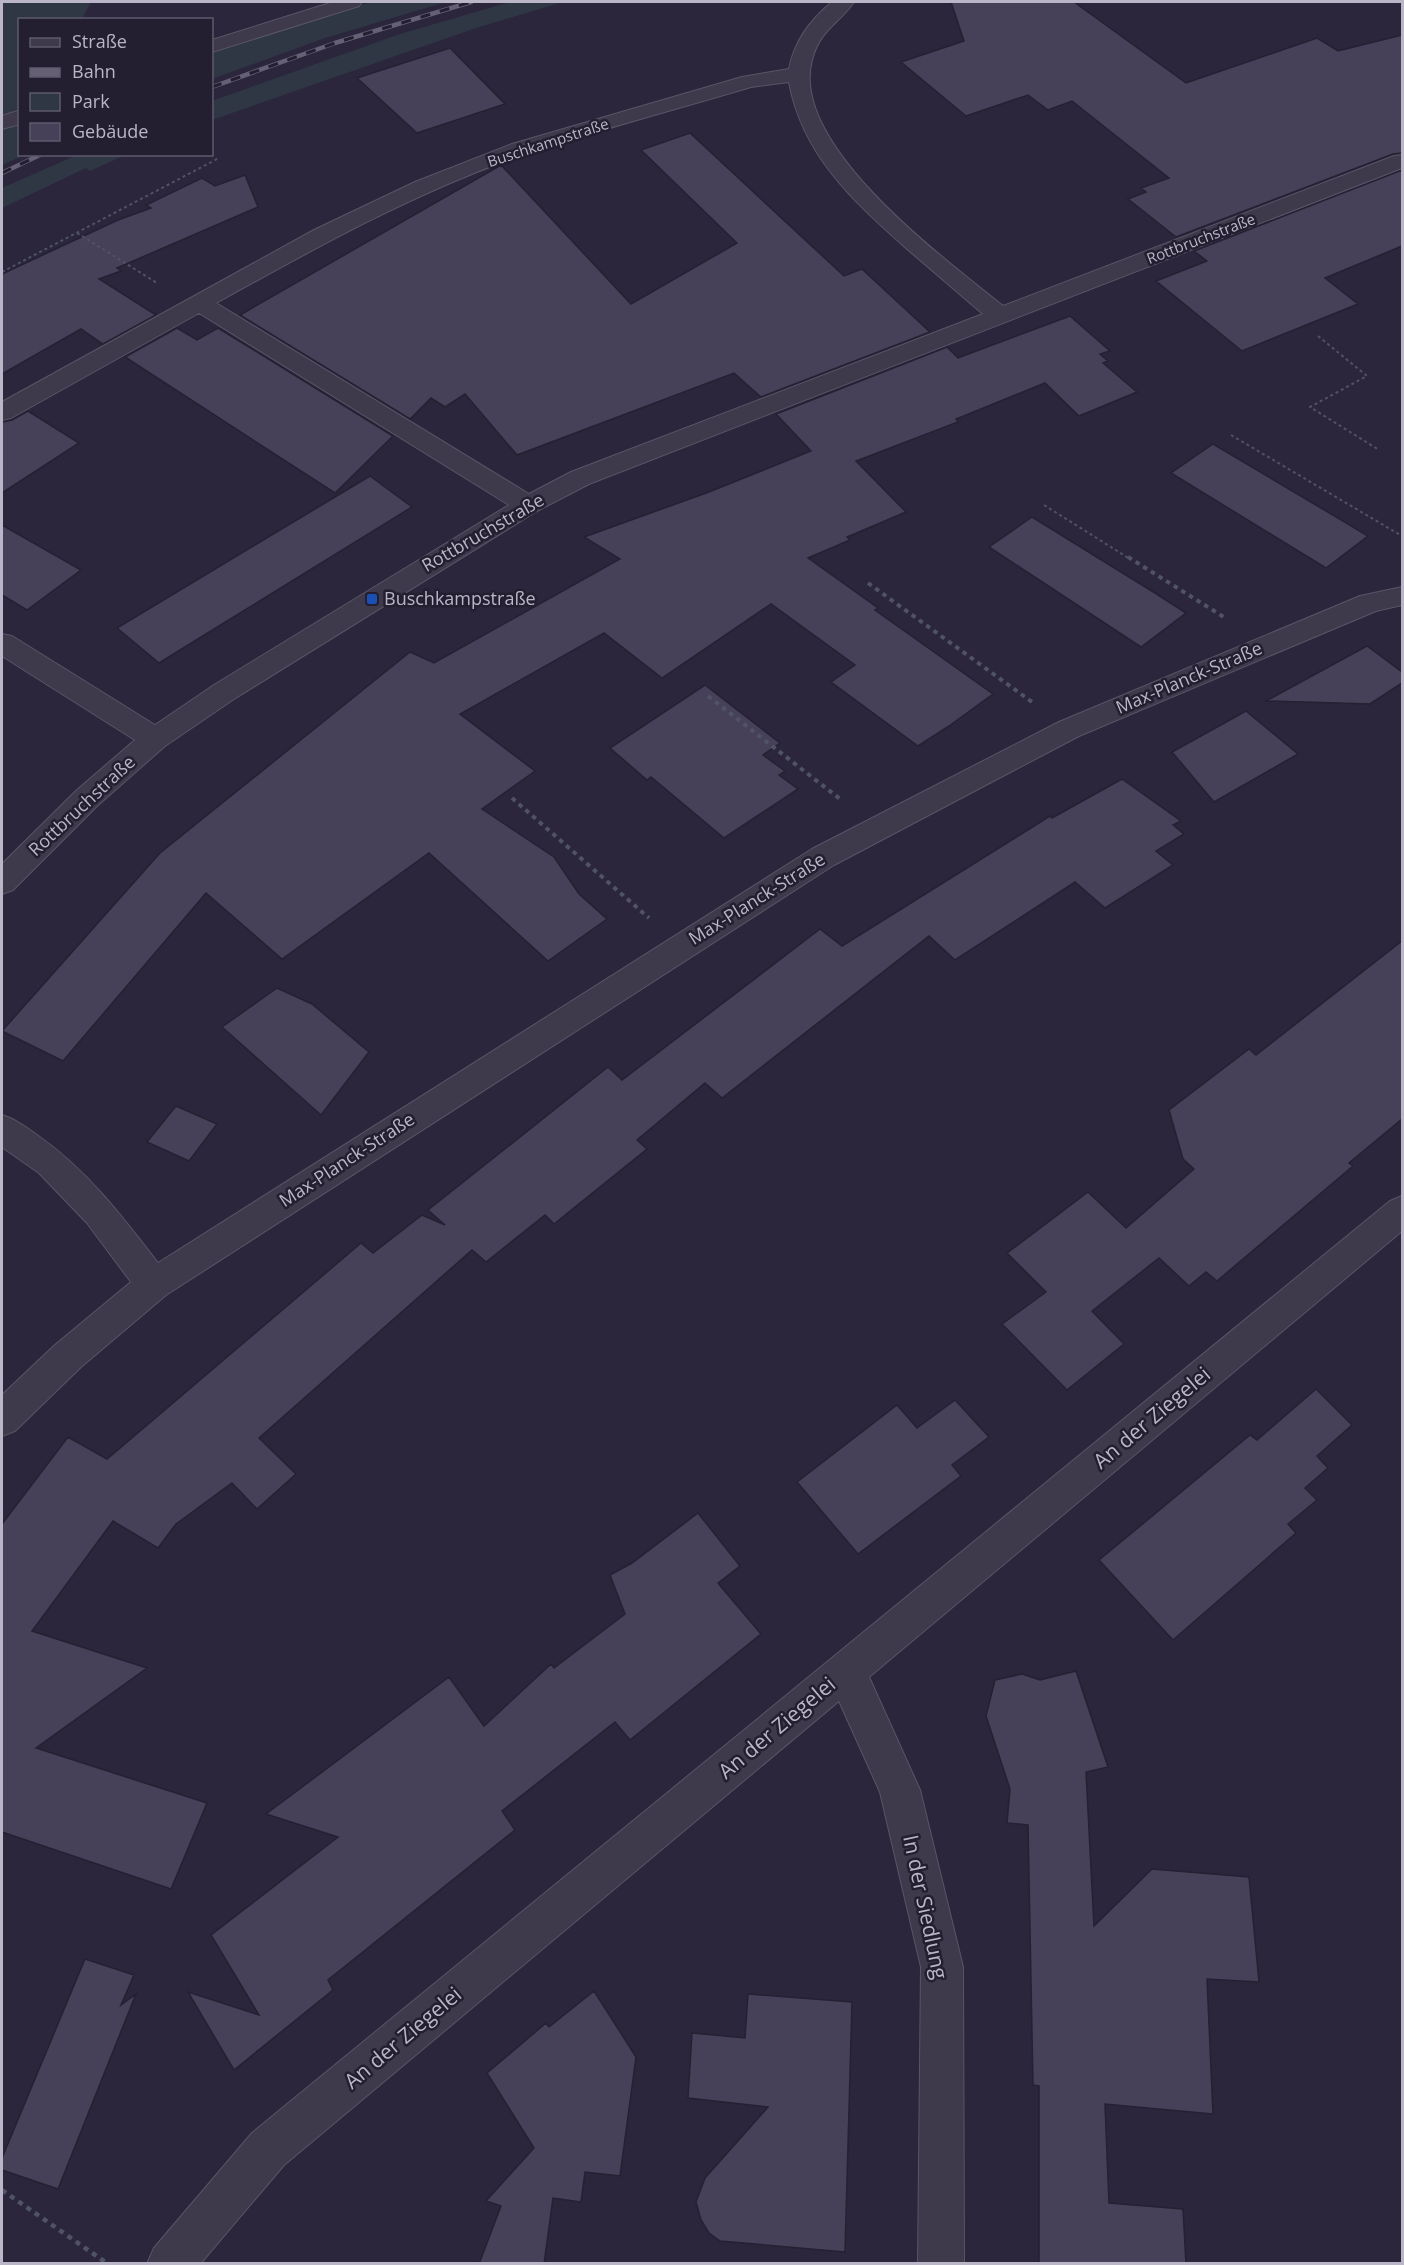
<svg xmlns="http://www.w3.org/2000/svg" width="1404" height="2265" font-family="'Open Sans',sans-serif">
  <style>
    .green { fill: #2f3745 }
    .building { fill: #464059; stroke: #252133; stroke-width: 1.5 }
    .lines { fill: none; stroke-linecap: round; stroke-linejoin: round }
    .minor-casing { stroke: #595567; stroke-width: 2 }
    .path-far2 { stroke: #505363; stroke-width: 2; stroke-dasharray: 3 3; stroke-linecap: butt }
    .path-far1 { stroke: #505363; stroke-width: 4; stroke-dasharray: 4.5 4.5; stroke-linecap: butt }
    .path { stroke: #505363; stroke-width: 4.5; stroke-dasharray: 5 5; stroke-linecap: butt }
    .minor { fill: #3e3a4c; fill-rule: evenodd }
    .rail-casing { stroke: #666075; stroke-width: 4.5 }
    .rail { stroke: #231f31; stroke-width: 3; stroke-dasharray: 10; stroke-linecap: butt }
    .transit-dot { fill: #1a4fb4; stroke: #231f31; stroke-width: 2 }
    .labels { text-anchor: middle; stroke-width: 5; stroke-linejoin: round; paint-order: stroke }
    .far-street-label { font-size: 15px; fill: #bab5c7; stroke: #231f31 }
    .street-label { font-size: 18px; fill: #bab5c7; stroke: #231f31 }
    .poi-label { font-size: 18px; fill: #bab5c7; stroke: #231f31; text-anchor: start }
    .near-street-label { font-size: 21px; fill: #bab5c7; stroke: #231f31 }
  </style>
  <rect width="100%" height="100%" fill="#2b263b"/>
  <!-- green -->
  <path class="green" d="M2,2H91L82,19L20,20L19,108L2,116Z
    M372,2H446L325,38L212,79V50L312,17Z
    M510,2H563L476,28L212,120V101L400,34Z
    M19,122L20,154L25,155L2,165V129Z
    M77,155H125L90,171L86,168L2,208V188Z"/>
  <!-- building -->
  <path class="building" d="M951,2H1074L1186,83L1317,38L1338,51L1402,35V153L1393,154L1176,237L1128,199L1146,192L1141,188L1169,178L1072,101L1048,110L1028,95L966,116L901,62L964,41Z
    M450,48L505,104L417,133L357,78Z
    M690,133L844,276L862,269L930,332L761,397L734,373L517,455L465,394L445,407L431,398L410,419L240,315L501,165L631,304L737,243L641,150Z
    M1402,170V246L1325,278L1358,304L1242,351L1156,281L1207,261L1194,251Z
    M245,175L258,207L117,268L121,271L99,279L156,315L103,344L81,329L2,374V274L118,220L151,208L146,205L202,178L215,186Z
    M1070,316L1110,351L1100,354L1108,361L1103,363L1137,392L1079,416L1045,383L956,419L958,422L856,461L906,512L847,537L850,540L808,558L878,608L875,610L993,694L949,726L918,746L831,682L855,665L771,604L662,678L604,633L460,714L535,771L482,809L554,857L579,894L607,919L548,961L429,853L282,959L206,893L63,1061L2,1031L160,853L410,652L434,663L620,559L584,537L709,492L811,451L776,414L947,347L958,358Z
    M177,328L197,340L218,328L393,436L335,493L125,357Z
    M28,411L79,443L2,493V422L12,420Z
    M1213,444L1316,505L1368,536L1326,568L1171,473Z
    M370,476L412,507L159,663L117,628Z
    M1032,517L1155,593L1186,613L1141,647L989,547Z
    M2,525L81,570L27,610L2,595Z
    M1367,646L1402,672V683L1370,704L1266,701Z
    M705,685L780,743L763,755L785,771L779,775L798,789L724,838L651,777L647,780L610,748Z
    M1246,711L1298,754L1214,802L1172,752Z
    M1122,779L1181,821L1173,825L1184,834L1156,851L1173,865L1105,908L1075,882L955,960L929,936L722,1098L705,1083L637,1140L647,1149L554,1224L545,1215L486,1262L472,1250L259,1438L296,1474L257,1509L232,1483L176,1524L158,1548L113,1521L32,1631L147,1668L36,1748L207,1803L171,1889L2,1832V1524L68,1437L107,1459L361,1243L373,1253L422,1215L445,1225L428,1210L608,1067L622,1080L820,929L842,946L1050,816L1052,818Z
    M1402,941V1119L1349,1163L1353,1166L1217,1281L1206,1272L1189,1286L1159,1258L1092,1311L1124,1344L1067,1390L1002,1324L1046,1292L1007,1253L1088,1192L1126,1228L1194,1169L1183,1159L1169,1110L1249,1049L1256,1055Z
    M277,988L312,1004L369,1052L321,1115L222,1027Z
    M176,1106L217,1124L189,1161L147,1142Z
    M1316,1389L1352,1425L1317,1456L1328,1468L1305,1488L1317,1500L1288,1524L1296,1533L1173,1640L1099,1560L1250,1435L1257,1440Z
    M955,1400L989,1437L952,1465L961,1476L858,1554L797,1482L897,1405L917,1428Z
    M698,1513L740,1566L718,1583L761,1634L630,1740L615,1722L502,1811L515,1830L328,1980L333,1990L234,2070L188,1992L259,2015L211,1935L338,1837L266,1814L449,1677L484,1726L551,1664L554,1668L625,1614L610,1575L632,1563Z
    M1076,1671L1108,1767L1086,1772L1094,1926L1152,1869L1249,1877L1259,1982L1207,1979L1213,2114L1105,2104L1109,2203L1183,2209L1186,2264H1039V2086L1033,2085L1028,1825L1007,1823L1010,1789L986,1716L995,1680L1022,1674L1040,1680Z
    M85,1959L134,1975L121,2005L136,1994L58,2189L2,2170V2158Z
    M594,1991L636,2057L620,2176L585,2172L581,2202L553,2198L544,2264H479L501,2206L486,2201L534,2148L487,2073L546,2023L549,2027Z
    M748,1994L852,2002L845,2252L720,2241L709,2233L701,2220L696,2202L705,2178L768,2107L688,2098L692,2033L745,2038Z"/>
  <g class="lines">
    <!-- minor casing -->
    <g class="minor-casing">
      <path id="minor" d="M333,2H362L359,6L212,52V40Z
        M832,2H854C839,24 820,29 812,60C789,145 945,259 1003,306L1394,156L1402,155V168L589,484L537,511L234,699L165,746L97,806L13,890L2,894V864L77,790L135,740L2,656V634L12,636L155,725L214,685L509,505L199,313L11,418L2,420V402L314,230L415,182L512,144L742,77L789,69C794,42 811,19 832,2ZM789,82C802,154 853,201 906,248C932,270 957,292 983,314L571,472L529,494L216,303C317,247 419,190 528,153C602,129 677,109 751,87Z
        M20,110V124L2,129V116Z
        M1402,587V605L1376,611L1079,736L834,865L166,1295L81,1367L15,1431L2,1436V1395L55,1345L131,1282L87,1223L39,1173L2,1147V1115C15,1119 26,1127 37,1135C86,1169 122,1216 158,1263L812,849L1059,722L1360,596Z
        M1402,1196V1231L869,1677L920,1790L963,1967L964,2264H918L921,1967L880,1792L839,1701L284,2165L200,2264H147L154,2248L252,2133L1390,1201Z"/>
    </g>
    <!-- path-far2 -->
    <path class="path-far2" d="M77,233L157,283
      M2,272L219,158
      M1318,336L1367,376L1310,407L1379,450
      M1231,435L1402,536
      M1044,505L1130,559"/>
    <!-- path-far1 -->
    <path class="path-far1" d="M1128,557L1227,619
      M868,583L1032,702
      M708,696L840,799
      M512,798L649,918"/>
    <!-- path -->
    <path class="path" d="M2,2190L108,2264"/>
    <!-- minor -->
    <use href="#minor" class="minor"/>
    <!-- rail casing -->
    <g class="rail-casing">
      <path id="rail" d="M212,87L335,43L471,2
        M2,173L42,154"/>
    </g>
    <!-- rail -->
    <use href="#rail" class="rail"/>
  </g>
  <!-- markers -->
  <rect class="transit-dot" x="366" y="593" width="12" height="12" rx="3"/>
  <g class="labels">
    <!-- far-street labels -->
    <g class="far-street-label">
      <text transform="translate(548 143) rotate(-18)" y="5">Buschkampstraße</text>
      <text transform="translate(1201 239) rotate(-21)" y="5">Rottbruchstraße</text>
    </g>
    <!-- street labels -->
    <g class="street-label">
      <text transform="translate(483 533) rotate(-30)" y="6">Rottbruchstraße</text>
      <text transform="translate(1189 678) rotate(-23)" y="6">Max-Planck-Straße</text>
      <text transform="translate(82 806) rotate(-43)" y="6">Rottbruchstraße</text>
      <text transform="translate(757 899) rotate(-32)" y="6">Max-Planck-Straße</text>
      <text transform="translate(347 1160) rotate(-33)" y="6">Max-Planck-Straße</text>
    </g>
    <!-- poi labels -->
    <g class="poi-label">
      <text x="384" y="605">Buschkampstraße</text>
    </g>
    <!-- near-street labels -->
    <g class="near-street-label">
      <text transform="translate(1152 1418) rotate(-40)" y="7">An der Ziegelei</text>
      <text transform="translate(777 1728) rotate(-40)" y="7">An der Ziegelei</text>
      <text transform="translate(925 1907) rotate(78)" y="7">In der Siedlung</text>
      <text transform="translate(403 2038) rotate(-40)" y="7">An der Ziegelei</text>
    </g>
  </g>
  <!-- border -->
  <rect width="1404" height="2265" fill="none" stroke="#bab5c7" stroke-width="6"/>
  <!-- legend -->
  <rect x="18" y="18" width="195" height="138" fill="#231f31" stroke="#5f5b6d" stroke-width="1.5"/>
  <rect x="30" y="38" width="30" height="9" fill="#3e3a4c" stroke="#5f5b6d" stroke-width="1.5"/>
  <text x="72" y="48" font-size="18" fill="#bab5c7">Straße</text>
  <rect x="30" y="68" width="30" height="9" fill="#666075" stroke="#5f5b6d" stroke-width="1.5"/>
  <text x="72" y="78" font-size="18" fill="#bab5c7">Bahn</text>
  <rect x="30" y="93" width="30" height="18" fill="#2f3745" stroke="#5f5b6d" stroke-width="1.5"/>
  <text x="72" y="108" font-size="18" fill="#bab5c7">Park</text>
  <rect x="30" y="123" width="30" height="18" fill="#464059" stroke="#5f5b6d" stroke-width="1.5"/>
  <text x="72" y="138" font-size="18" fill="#bab5c7">Gebäude</text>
</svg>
